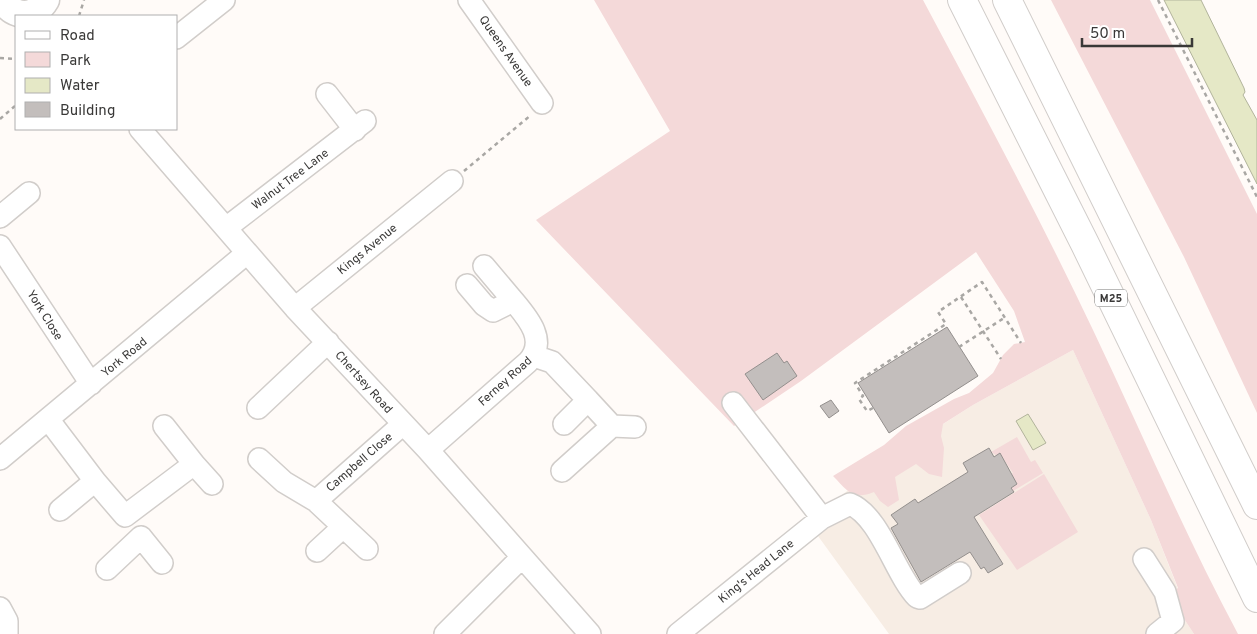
<svg xmlns="http://www.w3.org/2000/svg" width="1257" height="634" font-family="Overpass,sans-serif">
  <style>
    .built { fill: #f7ede4 }
    .green { fill: #f4d9d9 }
    .water { fill: #e5e8c6; stroke: #b1b39b }
    .building { fill: #c3bebc; stroke: #938f8d }
    .lines { fill: none; stroke-linecap: round; stroke-linejoin: round }
    .minor-casing { stroke: #d1cdca; stroke-width: 24 }
    .major-casing { stroke: #d1cdca; stroke-width: 29 }
    .highway-casing { stroke: #d1cdca; stroke-width: 30 }
    .path { stroke: #a9a7a4; stroke-width: 2.5; stroke-dasharray: 4 4; stroke-linecap: butt }
    .minor { stroke: #fff; stroke-width: 21 }
    .major { stroke: #fff; stroke-width: 26 }
    .highway { stroke: #fff; stroke-width: 28 }
    .labels { text-anchor: middle; stroke-width: 5; stroke-linejoin: round; paint-order: stroke }
    .shield { fill: #fff; stroke: #747473; stroke-width: 1 }
    .shield-label { font-size: 11px; font-weight: bold; fill: #393837 }
    .street-label { font-size: 12px; fill: #393837; stroke: #fff }
  </style>
  <rect width="100%" height="100%" fill="#fffbf8"/>
  <!-- built -->
  <path class="built" d="M1073,350L1151,520L1178,589L1169,596L1194,634H889L818,536L837,520L831,503L901,451L973,405Z"/>
  <!-- green -->
  <path class="green" d="M594,0H923C981,109 1040,218 1093,330C1141,431 1185,535 1238,634H1194L1169,596L1178,588L1151,520L1073,350L973,405L943,424L941,436L944,448L942,477L929,474L916,464L895,477L899,500L888,507L880,501L874,492C852,501 847,490 833,476L884,445L906,426L954,399L969,393L993,373L1003,355L1014,344L1025,342L1014,311L976,252L801,381L734,426L536,220L670,131Z
    M1051,0H1150L1257,214V413L1184,257Z
    M1017,437L1031,462L1035,460L1043,473L1013,491L1011,488L1017,484L1011,474L1013,473L1000,454L996,455L991,452Z
    M1044,474L1078,532L1017,570L979,515Z"/>
  <!-- water -->
  <path class="water" d="M1164,0H1201L1244,88L1245,92L1243,95L1257,120V184Z
    M1028,414L1046,443L1033,450L1016,421Z"/>
  <!-- building -->
  <path class="building" d="M947,327L978,376L889,433L858,383Z
    M777,353L784,363L787,361L797,376L763,400L745,374Z
    M831,400L839,411L829,418L820,406Z
    M989,448L994,457L1000,453L1017,484L1011,488L1014,492L974,517L1003,564L988,573L984,567L981,569L970,552L921,582L891,528L898,524L891,515L915,499L918,503L968,472L963,463Z"/>
  <g class="lines">
    <!-- minor casing -->
    <g class="minor-casing">
      <path id="minor" d="M469,0L542,103
        M176,38L224,0
        M327,94L355,130
        M140,129L295,308L428,450L590,634
        M0,217L29,193
        M226,228L365,121
        M0,246L91,384
        M484,266L511,298
        M295,308L452,181
        M534,356L552,362L588,400L564,424
        M733,403L822,518
        M258,408L328,342
        M48,419L95,481L60,510
        M164,426L194,464
        M612,426L635,427
        M428,450L528,362C549,340 526,316 511,298L505,305L493,311L484,305L467,285
        M0,459L247,253
        M259,459L284,482L316,501L403,424
        M562,471L612,426L588,400
        M95,481L125,516L194,464L212,484
        M316,501L367,549
        M317,551L343,527
        M1144,559L1165,592L1173,621L1157,634
        M107,569L141,537L162,563
        M0,608L7,621V634
        M445,634L522,557
        M678,634L822,518L850,504C880,516 895,574 917,597L920,598L960,573"/>
    </g>
    <!-- major casing -->
    <g class="major-casing">
      <path id="major" d="M3,0C13,19 36,18 46,0"/>
    </g>
    <!-- highway casing -->
    <g class="highway-casing">
      <path id="highway" d="M962,0L1085,244L1257,598
        M1007,0L1257,505"/>
    </g>
    <!-- path -->
    <path class="path" d="M1158,0L1257,197
      M79,16L84,0
      M0,58L16,59
      M0,119L16,105
      M464,171L531,115
      M961,297L1001,359
      M959,347L1004,318
      M873,408L867,411L859,399L863,396L855,383L946,324L938,312L982,282L1021,343"/>
    <!-- minor -->
    <use href="#minor" class="minor"/>
    <!-- major -->
    <use href="#major" class="major"/>
    <!-- highway -->
    <use href="#highway" class="highway"/>
  </g>
  <g class="labels">
    <!-- shield labels -->
    <rect class="shield" x="1095" y="289.5" width="32" height="17" rx="4"/>
    <g class="shield-label">
      <text x="1111" y="302">M25</text>
    </g>
    <!-- street labels -->
    <g class="street-label">
      <text transform="translate(506 51) rotate(55)" y="4">Queens Avenue</text>
      <text transform="translate(290 179) rotate(-37)" y="4">Walnut Tree Lane</text>
      <text transform="translate(367 249) rotate(-39)" y="4">Kings Avenue</text>
      <text transform="translate(45 315) rotate(58)" y="4">York Close</text>
      <text transform="translate(124 357) rotate(-39)" y="4">York Road</text>
      <text transform="translate(505 381) rotate(-42)" y="4">Ferney Road</text>
      <text transform="translate(364 382) rotate(48)" y="4">Chertsey Road</text>
      <text transform="translate(359 462) rotate(-41)" y="4">Campbell Close</text>
      <text transform="translate(756 571) rotate(-39)" y="4">King's Head Lane</text>
    </g>
  </g>
  <!-- legend -->
  <rect x="15" y="15" width="162" height="115" fill="#ffffff" stroke="#b0afaf"/>
  <rect x="25" y="31" width="25" height="8" fill="#ffffff" stroke="#b0afaf"/>
  <text x="60" y="40" font-size="15" fill="#393837">Road</text>
  <rect x="25" y="52" width="25" height="15" fill="#f4d9d9" stroke="#b0afaf"/>
  <text x="60" y="65" font-size="15" fill="#393837">Park</text>
  <rect x="25" y="78" width="25" height="15" fill="#e5e8c6" stroke="#b0afaf"/>
  <text x="60" y="90" font-size="15" fill="#393837">Water</text>
  <rect x="25" y="102" width="25" height="15" fill="#c3bebc" stroke="#b0afaf"/>
  <text x="60" y="115" font-size="15" fill="#393837">Building</text>
  <!-- scale -->
  <path d="M1082 38v8h110v-8" fill="none" stroke="#393837" stroke-width="2.5"/>
  <text x="1090" y="38" font-size="15" fill="#393837" stroke="#ffffff" stroke-width="4" paint-order="stroke">50 m</text>
</svg>
